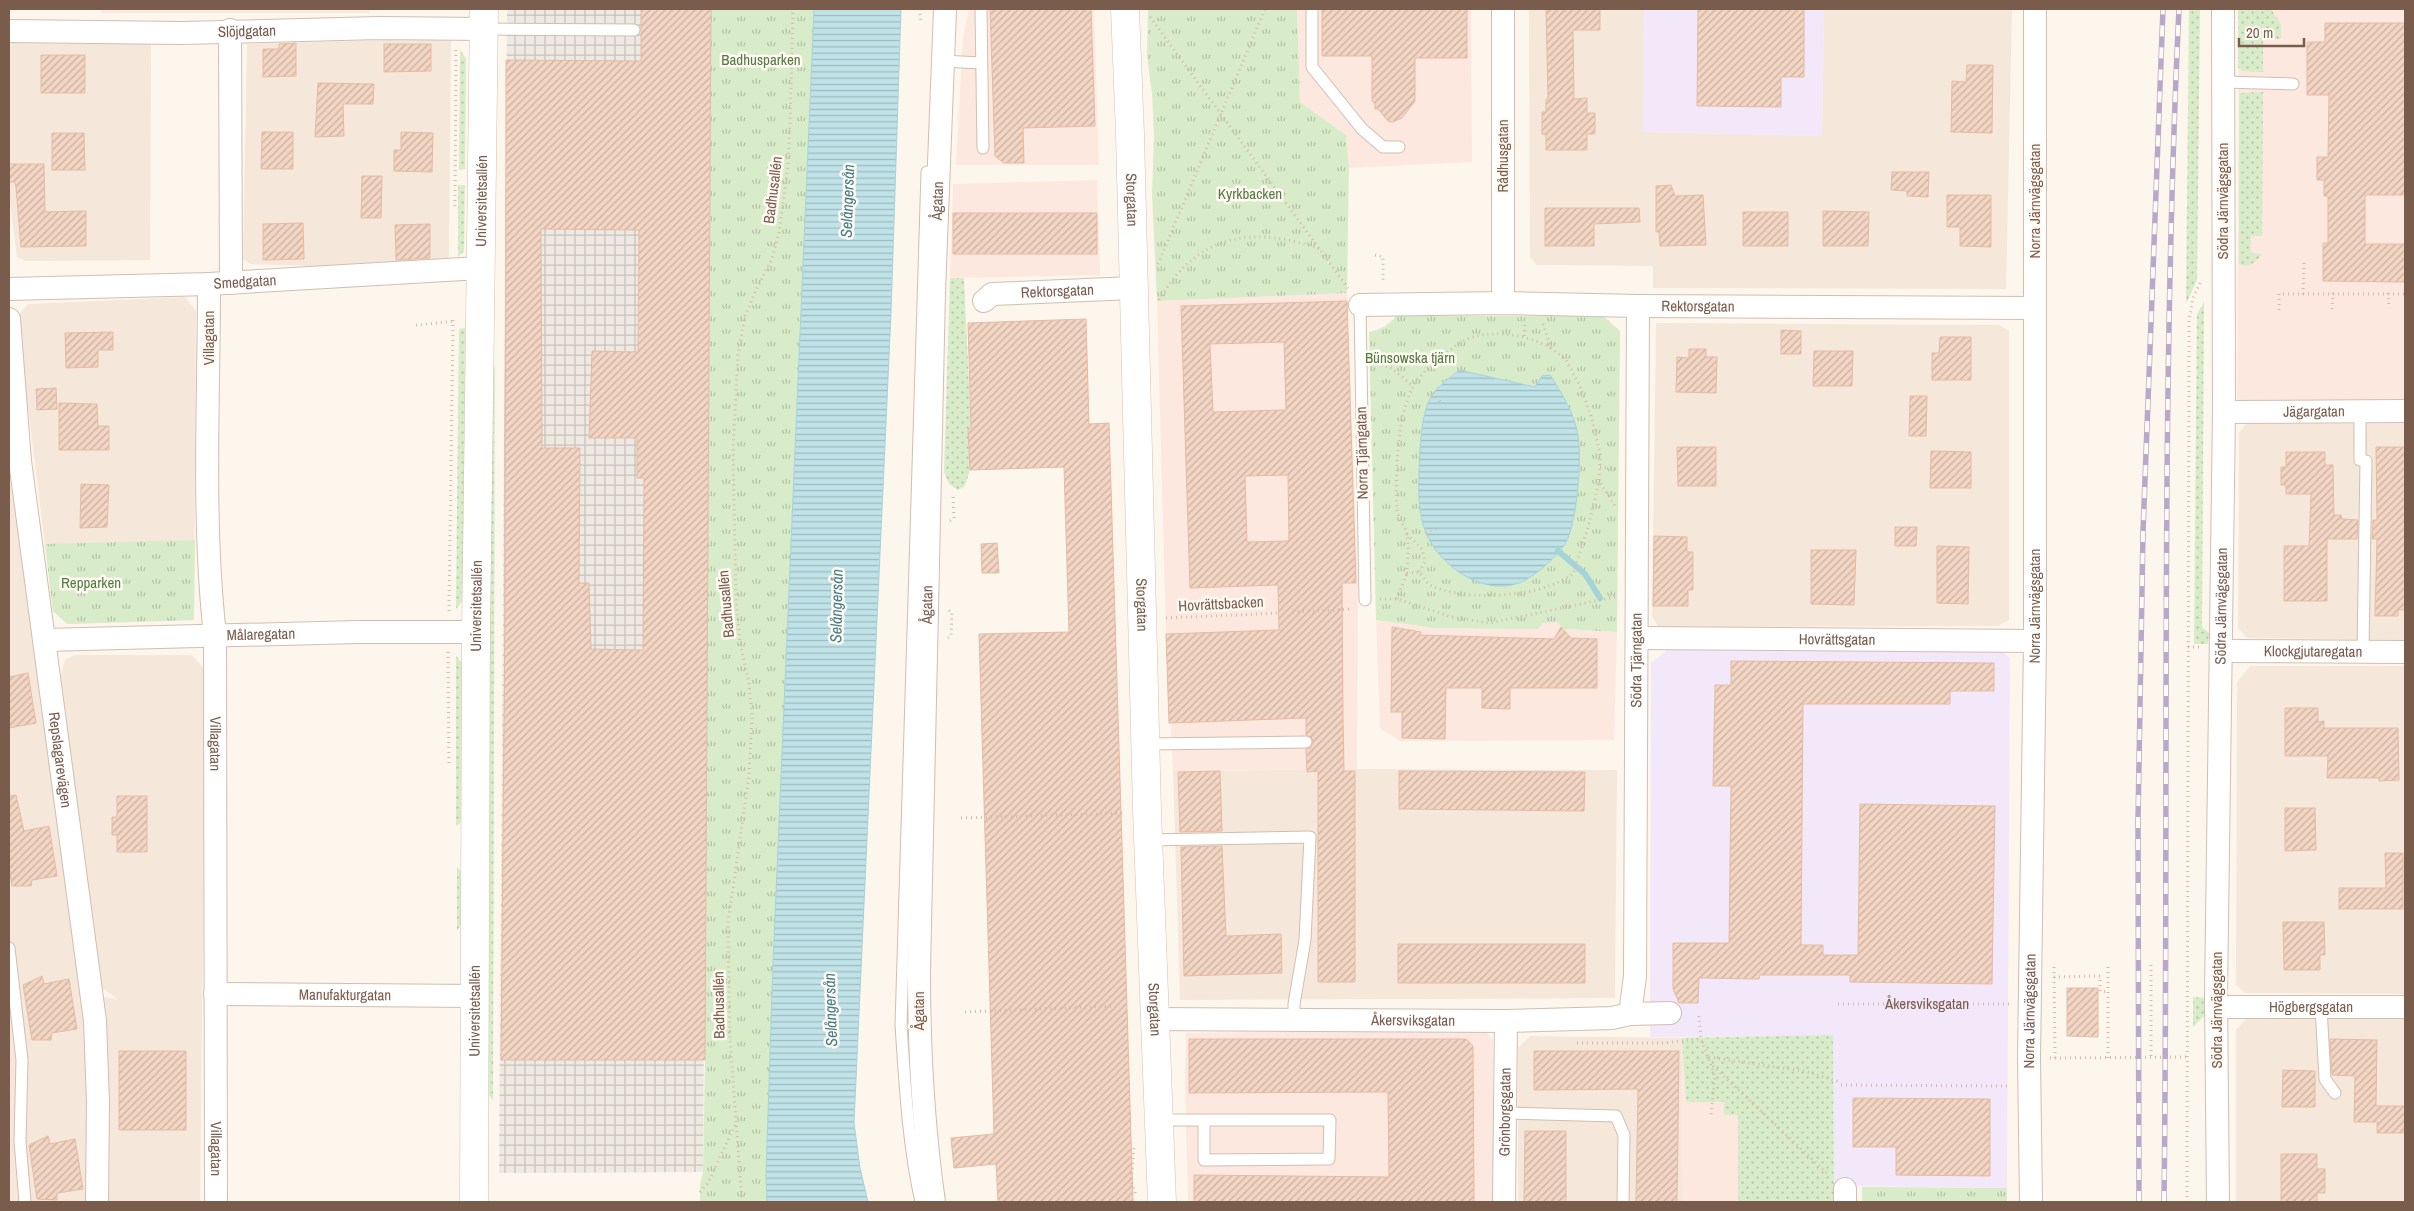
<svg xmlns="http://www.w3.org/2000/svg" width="2414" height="1211" font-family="'Archivo Narrow',sans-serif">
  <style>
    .residential { fill: #f5e8da }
    .commercial { fill: #fde8e0 }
    .industrial { fill: url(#industrial-grid) }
    .education { fill: #f3e8fa }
    .grass { fill: url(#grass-dots) }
    .park { fill: url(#park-tufts); fill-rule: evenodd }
    .water { fill: url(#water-rules); stroke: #a5d3da }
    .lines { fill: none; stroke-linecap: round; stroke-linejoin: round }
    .stream { stroke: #a5d3da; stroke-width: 6 }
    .building { fill: url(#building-hatch); stroke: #e6bba3; fill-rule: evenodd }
    .lane-casing { stroke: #d1beb0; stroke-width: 13 }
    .street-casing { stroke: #d1beb0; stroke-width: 24 }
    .secondary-casing { stroke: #d6c0b0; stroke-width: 29 }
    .path { stroke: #d9b8a5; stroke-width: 3; stroke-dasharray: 1 4; stroke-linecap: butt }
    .lane { stroke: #fff; stroke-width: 11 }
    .street { stroke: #fff; stroke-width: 22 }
    .secondary { stroke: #fff; stroke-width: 28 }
    .rail-casing { stroke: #b9a8c9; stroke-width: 5.5 }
    .rail { stroke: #fffaf3; stroke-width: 4; stroke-dasharray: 11; stroke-linecap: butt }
    .labels { text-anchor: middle; stroke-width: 5; stroke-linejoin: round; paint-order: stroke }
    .street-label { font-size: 15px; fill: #7a5c4d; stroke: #fffaf3 }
    .park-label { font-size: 15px; fill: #537a41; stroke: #fffaf3 }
    .water-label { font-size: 16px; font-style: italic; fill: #437c86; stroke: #fffaf3 }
  </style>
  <defs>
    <pattern id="industrial-grid" width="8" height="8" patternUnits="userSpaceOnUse" patternTransform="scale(1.25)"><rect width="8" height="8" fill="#efe9e4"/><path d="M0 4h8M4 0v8" fill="none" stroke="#c7c0bb"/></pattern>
    <pattern id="grass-dots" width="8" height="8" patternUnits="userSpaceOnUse" patternTransform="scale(1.25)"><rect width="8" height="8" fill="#d8ecc9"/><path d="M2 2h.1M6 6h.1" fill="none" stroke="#b4c2a5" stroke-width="1.8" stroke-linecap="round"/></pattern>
    <pattern id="park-tufts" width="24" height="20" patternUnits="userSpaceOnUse" patternTransform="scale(1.25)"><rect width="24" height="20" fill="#d8ecc9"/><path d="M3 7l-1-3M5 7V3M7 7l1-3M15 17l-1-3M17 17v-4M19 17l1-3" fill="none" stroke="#b4c2a5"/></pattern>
    <pattern id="water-rules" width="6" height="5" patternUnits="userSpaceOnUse" patternTransform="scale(1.25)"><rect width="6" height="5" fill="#bfe3e8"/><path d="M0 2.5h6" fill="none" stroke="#a0bbbe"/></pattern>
    <pattern id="building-hatch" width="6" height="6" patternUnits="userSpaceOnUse" patternTransform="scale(1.25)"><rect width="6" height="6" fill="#f3d5c3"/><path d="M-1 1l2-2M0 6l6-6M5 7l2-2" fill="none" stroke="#cab0a1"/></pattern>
  </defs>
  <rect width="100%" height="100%" fill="#fdf6ec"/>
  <!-- residential -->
  <path class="residential" d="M1529,9H1644L1643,132L1822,136L1824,9H2012L2006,289L1653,288V266L1537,265L1530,257Z
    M451,38L449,257L443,262L336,267L250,264L243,259L247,44Z
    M9,43L151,44L150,260L25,261L17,257L9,194Z
    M185,297L196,311L194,620L67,624L53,611L17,317L28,304Z
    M1656,323L1999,325L2009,331V620L1998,626L1658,627L1652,616Z
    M9,390L84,992L119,1000L102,988L62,692L61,675L65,660L75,655H192L206,671L200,1202H9Z
    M2405,423V640L2247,638L2238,628L2239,433L2246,424Z
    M2250,666H2405V994L2245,993L2236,985L2237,682Z
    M1357,769L1617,770L1615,998L1180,1000L1173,771Z
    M2246,1019H2405V1202H2236V1030Z
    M1530,1036L1682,1038L1683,1202H1518V1048Z"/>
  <!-- commercial -->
  <path class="commercial" d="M102,9H370V13H101Z
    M969,9H1094L1099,165H956L963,38Z
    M1297,9H1471L1472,162L1349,168L1346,135L1300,102Z
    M2239,9H2405V405H2248L2237,398Z
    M1097,180L1100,275L950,278L953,184Z
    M1347,293L1358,586L1357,769L1173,771L1166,634L1157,301Z
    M1376,620L1434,628L1538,629L1543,623L1557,622L1564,629L1617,632L1614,740L1400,741L1380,728Z
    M1483,1029L1493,1040V1202H1188L1185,1090L1186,1033Z
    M1833,1035L1834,1202H1683L1682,1038Z"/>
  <!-- industrial -->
  <path class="industrial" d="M507,9H711L703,1172L499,1173Z"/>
  <!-- education -->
  <path class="education" d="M1644,9H1824L1822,136L1643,132Z
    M2000,649L2010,658L2007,1188L1834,1186L1833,1036L1650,1037L1651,663L1667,650Z"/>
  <!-- grass -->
  <path class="grass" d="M2189,9H2200L2197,280L2186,304Z
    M2238,9H2271L2281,24V39H2263V72L2243,71L2238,68Z
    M460,50L466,58L465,169L459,170Z
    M2263,92L2262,236H2251V253L2262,254C2255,263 2250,268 2239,264V93Z
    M458,185H465L464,251L458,257Z
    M950,278H964L971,428L968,429L970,470L965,486L958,490L949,484L944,472Z
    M2204,302L2202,627L2209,633L2208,644H2194L2197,314Z
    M465,328L464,599L456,609L459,329Z
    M490,358L493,360L495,369L493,1101L487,1092Z
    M456,656L463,664V821L456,826Z
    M457,868L464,873V920L457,931Z
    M2193,997L2207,998L2208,1012L2193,1027Z
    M1833,1035L1834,1202H1738V1115H1724V1102H1686L1682,1038Z"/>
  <!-- park -->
  <path class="park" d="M711,9H814L773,962L766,1175L767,1202H700V1185L703,1172L705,1060Z
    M1148,9H1297L1300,102L1346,135L1349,168L1347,293L1157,301L1152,194L1154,135L1152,94L1147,56Z
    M1396,316H1603L1620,331L1617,632L1564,629L1557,622L1543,623L1538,629L1434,628L1376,620L1369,332C1381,329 1388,326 1396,316ZM1459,370L1535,387L1550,375C1582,427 1585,451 1572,510C1570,520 1570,535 1565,544C1558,558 1532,575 1518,583L1421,511C1419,483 1417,416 1433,393C1440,384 1451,377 1459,370Z
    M195,540L194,620L67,624L53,611L45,544Z
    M1862,1187L2007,1188V1202H1862Z"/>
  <!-- water -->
  <path class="water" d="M814,9H901L891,313L854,1123L860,1168L868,1202H767L766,1175L773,962Z
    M1459,370L1535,387L1542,376L1550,375C1562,394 1575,414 1578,436C1582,460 1577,524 1565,544C1557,557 1533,578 1519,583C1482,596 1440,566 1426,533C1419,516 1418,493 1419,474C1420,453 1420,409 1434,392C1441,384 1451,377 1459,370Z"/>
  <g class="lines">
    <!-- stream -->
    <path class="stream" d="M1558,551L1585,574L1600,598"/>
  </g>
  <!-- building -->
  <path class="building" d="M641,9H711L705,1060H501L505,614L506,60L641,61ZM541,229L639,230L638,352L592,351L589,438H637V478H644L643,650L591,649L589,583H579L580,448H542Z
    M990,9H1091L1095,126L1023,128L1024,163H1004L995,156Z
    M1322,9H1467V58H1415V101L1402,118L1392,122L1388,121L1378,109H1375V104L1372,101V56H1322Z
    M1546,9H1600V30H1573L1574,99L1587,98V113H1595V134H1587V150H1546V135L1542,134V112H1546V99H1548Z
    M1698,9H1804V77H1781V107L1697,106Z
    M2325,23H2405V195H2365V244H2405V282L2323,281V243H2328V196H2324V180H2317V157H2328L2329,95H2307V42H2325Z
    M296,43V76L263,77V49H279V44Z
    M384,44H431V71L384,72Z
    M41,55H85V93H41Z
    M1967,65H1993L1992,133L1951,132L1952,81L1966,82Z
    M318,83L374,84L373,104H343L344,136L315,137Z
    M262,132H293V169H261Z
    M401,132L433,133L432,172L394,171V150H401Z
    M52,133H84L85,170H52Z
    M9,164H44L45,212L86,211V246L21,247L16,187L15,182H9Z
    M1892,172H1929L1928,197L1907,196V191L1891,190Z
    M362,176H382L381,218H361Z
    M1671,185L1675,196L1703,195L1706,245L1660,246L1659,232H1656V186Z
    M1947,195H1991V247L1960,246V227H1947Z
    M1545,208H1639L1640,222L1594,224V246H1545Z
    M1823,211L1869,212L1868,246H1823Z
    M1743,212H1788V246H1743Z
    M953,213H1097V254H953Z
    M303,223L304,259L263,260V224Z
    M430,224V258L396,260L395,225Z
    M1347,301L1356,583H1342L1343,716L1344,771H1355V982H1318V771L1307,772L1306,749L1310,748L1313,742L1312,738L1306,735V718L1169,723L1166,634L1279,630L1278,585L1190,588L1181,306ZM1284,342L1286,410L1213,412L1210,344ZM1288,475L1289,541L1247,542L1245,476Z
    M1086,319L1089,424L1109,423L1133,1202H998L996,1164L954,1168L951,1138L994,1134L979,634L1069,632L1064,467L970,470L968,429L971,428L968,323Z
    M1781,330L1801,331V354H1781Z
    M113,332V350H98V367L66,368L65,333Z
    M1940,337H1971V380H1932V353H1939Z
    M1689,349H1706V357H1717L1716,393L1676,392L1677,357L1689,358Z
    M1814,351H1853L1852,386H1813Z
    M56,388L57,409L37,410L36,389Z
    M1910,396H1927L1926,436H1909Z
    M59,403L97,404L98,426H109V450H59Z
    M1677,447H1716V486H1678Z
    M2376,447H2405V610H2398V616H2375L2377,539H2372L2373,520H2377Z
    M1931,451L1971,452V488H1930Z
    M2286,452H2325V465H2333L2334,515H2341L2342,519L2358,520L2357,539H2327V601H2284V546H2309L2311,494H2286V485H2281V467H2286Z
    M81,484L109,485L107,527L80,528Z
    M1895,527H1917L1916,546H1895Z
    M1654,536L1687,537V552H1693V590H1688V606H1653Z
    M997,543L999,573H982L981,544Z
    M1937,546L1969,547L1968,604L1937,603Z
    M1811,550H1856L1854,605L1811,604Z
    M1392,627L1421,632L1420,635L1554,639L1561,627L1571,638L1597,639V688H1510V709L1482,708V688H1446L1445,739L1402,738V712H1391Z
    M1731,661L1994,663V691H1950V704H1803L1801,945H1823V955H1858L1860,804L1995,806L1992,984L1850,982V975H1760L1759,979L1699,978L1698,1003H1679L1673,989V943H1729L1731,786H1713L1715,685H1731Z
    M28,673L36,723L9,728V677Z
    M2285,708H2318V722L2324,721V728H2398L2399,780L2379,781V778H2327L2328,756H2285Z
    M1220,771L1222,831L1180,832L1178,772Z
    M1399,771L1585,772L1584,811L1399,809Z
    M16,795L24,831L49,826L57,876L32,880L31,886H12L9,866V796Z
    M117,796H147V852H117V835H112V817H117Z
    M2285,808H2315L2316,850L2285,851Z
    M1222,846L1226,936L1281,934L1282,973L1184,976L1181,847Z
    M2385,853H2403V909H2339V888H2386Z
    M2283,922H2324L2325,955H2320V970H2284Z
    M1398,944H1585V983H1398Z
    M42,976L44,984L69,979L77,1029L52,1033L51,1040H32L23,985Z
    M2067,988H2098V1037L2067,1036Z
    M1189,1039H1466L1473,1046L1474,1202H1194V1175L1389,1177L1388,1092L1189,1093Z
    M2330,1039L2377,1040L2376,1106H2405V1133H2377V1122H2354L2355,1076L2332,1075Z
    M119,1051H186V1130H119Z
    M1534,1051H1679L1677,1202H1636L1638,1089L1534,1090Z
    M2283,1070L2315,1071V1107H2282Z
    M1853,1098L1990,1099V1176L1896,1175V1147H1853Z
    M1525,1131H1566V1202H1524Z
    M48,1136L50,1144L75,1139L83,1189L57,1193V1200L37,1199L29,1145Z
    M2281,1154H2317V1169H2325V1193H2317V1202H2281Z"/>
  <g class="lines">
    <!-- lane casing -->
    <g class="lane-casing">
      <path id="lane" d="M981,9L983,148
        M1312,9V67L1362,129L1383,147H1399
        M484,29L634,30
        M942,61L981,63
        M2223,82L2293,84
        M1360,305L1365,600
        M2360,411V460L2366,461L2363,651
        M1146,744L1306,742
        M1148,840L1310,837L1305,940L1294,1004V1018
        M9,948L22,1060L20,1141L25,1202
        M2321,1007L2325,1079L2335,1093
        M1507,1113L1616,1116L1624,1135L1623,1202
        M1160,1120H1330L1329,1159L1204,1160V1120
        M921,1202C908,1144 905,1084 901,1025L927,172"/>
    </g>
    <!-- street casing -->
    <g class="street-casing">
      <g id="street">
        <path d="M1503,9V303"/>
        <path d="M230,30L231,283"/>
        <path id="s2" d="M9,31L182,33L380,28L484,29"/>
        <path id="s3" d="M209,284C209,401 202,519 215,635L216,1202"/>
        <path id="s4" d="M9,289L209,284L480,268"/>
        <path id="s5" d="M984,301L992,294L1133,288"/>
        <path id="s6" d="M1360,305L1503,303L1638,306L2035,308"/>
        <path id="s7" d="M9,319L20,461L95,1021L98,1102L97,1202"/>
        <path id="s8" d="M2224,412L2405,411"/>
        <path id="s9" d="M1638,638L2035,641"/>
        <path id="s10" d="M45,640L357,632H476"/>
        <path id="s11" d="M2221,651L2405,652"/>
        <path id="s12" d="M215,994L475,996"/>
        <path id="s13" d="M2216,1007H2405"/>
        <path id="s14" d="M1630,1014L1635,976L1638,306"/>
        <path id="s15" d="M1155,1019L1506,1021L1612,1018L1630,1014L1670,1013"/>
        <path id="s16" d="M934,1202C923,1125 919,1049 919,971L934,292L945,9"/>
        <path id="s17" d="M1504,1202L1506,1021"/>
        <path d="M1845,1202V1189"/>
        <path id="s18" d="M2031,1202L2029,1058L2035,641V9"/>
        <path id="s19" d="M2218,1202L2216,995L2224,412L2223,9"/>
      </g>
    </g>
    <!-- secondary casing -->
    <g class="secondary-casing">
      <g id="secondary">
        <path id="s20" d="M1125,9L1130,134L1147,811L1162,1202"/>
        <path id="s21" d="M474,1202L476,632L484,9"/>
      </g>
    </g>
    <!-- path -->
    <g class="path">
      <path d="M919,9L921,21"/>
      <path d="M1150,17L1348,288"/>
      <path d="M455,206L456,49"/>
      <path d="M1375,255L1383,257V283"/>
      <path d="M1158,264L1265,9"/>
      <path d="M2388,293L2389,308"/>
      <path d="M2303,294L2304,261"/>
      <path d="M1159,300C1197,234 1252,225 1320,249"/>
      <path d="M2332,309L2333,293"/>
      <path d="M2279,310V294H2405"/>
      <path d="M1543,324L1551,348L1566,360L1579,384L1591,416L1600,454L1599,481L1615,506"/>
      <path d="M416,325L455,321"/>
      <path d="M1524,336L1525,323"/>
      <path d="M1551,348C1525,333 1480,326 1454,347C1441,358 1421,371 1413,387C1397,417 1395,476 1397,510C1398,518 1404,524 1406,531C1410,543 1407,561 1407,573L1419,572C1423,576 1427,584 1432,586C1460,600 1521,597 1549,586C1558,583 1566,578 1573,574L1587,531L1599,481"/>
      <path d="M1376,364L1390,367L1413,386"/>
      <path d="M1433,393L1442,404"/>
      <path d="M1600,467L1617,469"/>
      <path d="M950,521L954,518L953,494"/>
      <path d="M1426,533L1437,528"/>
      <path d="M1407,534L1422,549L1425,562L1419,572"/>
      <path d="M1380,599H1397L1452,617L1489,623L1615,597"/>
      <path d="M1397,599L1407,573"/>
      <path d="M449,611L453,317"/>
      <path d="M1293,612L1352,609"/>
      <path d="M1166,618L1279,613"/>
      <path d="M948,638L951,636L952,612L948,610"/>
      <path d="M2188,647H2200"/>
      <path d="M448,652L449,763"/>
      <path d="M961,818L1124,813"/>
      <path d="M2151,965V1057"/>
      <path d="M2054,967L2055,1058"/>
      <path d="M2054,977L2100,976V991L2108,992"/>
      <path id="s1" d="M1838,1004H2010"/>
      <path d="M965,1012L1115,1006"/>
      <path d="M1699,1016L1701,1039L1715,1076L1711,1115"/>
      <path d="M1577,1043H1662L1701,1039"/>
      <path d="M1709,1057L1804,1071L1840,1082"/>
      <path d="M2050,1058L2187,1057"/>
      <path d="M2108,1058V965"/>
      <path d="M1713,1066L1829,1175"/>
      <path d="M1841,1085L2007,1086"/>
      <path d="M1134,1148L1131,1180L1136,1196"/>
      <path d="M700,1192L708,1183L735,1125"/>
      <path d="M742,1202L730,1039L728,923L749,776L752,715L749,683L740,642L736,601L733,451L738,355L745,316L756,290L772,259L779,233L788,166L790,123L793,9"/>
      <path d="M2187,1202L2189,320L2193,298L2201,281"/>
    </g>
    <!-- lane -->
    <use href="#lane" class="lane"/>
    <!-- street -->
    <use href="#street" class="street"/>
    <!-- secondary -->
    <use href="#secondary" class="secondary"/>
    <!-- rail casing -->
    <g class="rail-casing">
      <path id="rail" d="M2139,1202L2138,821L2143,532L2163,9
        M2164,1202C2169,805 2160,406 2179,9"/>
    </g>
    <!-- rail -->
    <use href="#rail" class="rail"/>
  </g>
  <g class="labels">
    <!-- street labels -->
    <g class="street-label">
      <text dy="5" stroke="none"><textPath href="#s2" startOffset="238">Slöjdgatan</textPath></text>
      <text transform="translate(1503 156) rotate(-90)" y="5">Rådhusgatan</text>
      <text transform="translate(773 190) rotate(-83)" y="5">Badhusallén</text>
      <text dy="5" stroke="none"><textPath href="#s21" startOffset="1001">Universitetsallén</textPath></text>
      <text dy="5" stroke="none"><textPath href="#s16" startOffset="1002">Ågatan</textPath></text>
      <text dy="5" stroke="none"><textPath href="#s20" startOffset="191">Storgatan</textPath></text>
      <text transform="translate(2035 201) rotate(-90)" y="5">Norra Järnvägsgatan</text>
      <text transform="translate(2223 201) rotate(-90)" y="5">Södra Järnvägsgatan</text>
      <text dy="5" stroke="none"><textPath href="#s4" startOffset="236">Smedgatan</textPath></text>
      <text dy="5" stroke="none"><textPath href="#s5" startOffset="76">Rektorsgatan</textPath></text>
      <text dy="5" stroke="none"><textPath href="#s6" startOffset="338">Rektorsgatan</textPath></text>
      <text transform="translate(209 338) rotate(-90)" y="5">Villagatan</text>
      <text dy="5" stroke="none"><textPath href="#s8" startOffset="90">Jägargatan</textPath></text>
      <text transform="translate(1362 453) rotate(-91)" y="5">Norra Tjärngatan</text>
      <text transform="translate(726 604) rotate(-95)" y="5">Badhusallén</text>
      <text transform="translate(1221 604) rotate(-3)" y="5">Hovrättsbacken</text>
      <text dy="5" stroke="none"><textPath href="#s21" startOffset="596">Universitetsallén</textPath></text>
      <text dy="5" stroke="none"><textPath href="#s16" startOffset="598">Ågatan</textPath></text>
      <text dy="5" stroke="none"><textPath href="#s20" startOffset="596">Storgatan</textPath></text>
      <text dy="5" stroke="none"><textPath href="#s18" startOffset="596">Norra Järnvägsgatan</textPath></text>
      <text dy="5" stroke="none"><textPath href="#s19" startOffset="596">Södra Järnvägsgatan</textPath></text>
      <text dy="5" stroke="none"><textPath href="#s10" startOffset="216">Målaregatan</textPath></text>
      <text dy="5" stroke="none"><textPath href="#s9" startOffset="199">Hovrättsgatan</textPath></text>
      <text dy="5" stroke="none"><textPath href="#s11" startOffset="92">Klockgjutaregatan</textPath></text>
      <text dy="5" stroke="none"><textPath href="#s14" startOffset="354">Södra Tjärngatan</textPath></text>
      <text dy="5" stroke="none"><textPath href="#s3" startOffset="460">Villagatan</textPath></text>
      <text dy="5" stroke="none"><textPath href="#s7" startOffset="444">Repslagarevägen</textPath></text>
      <text dy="5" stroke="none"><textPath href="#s12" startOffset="130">Manufakturgatan</textPath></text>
      <text dy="5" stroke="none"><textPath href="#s1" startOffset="89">Åkersviksgatan</textPath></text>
      <text transform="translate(719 1005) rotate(-91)" y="5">Badhusallén</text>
      <text dy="5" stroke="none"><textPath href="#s13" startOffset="95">Högbergsgatan</textPath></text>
      <text dy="5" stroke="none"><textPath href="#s21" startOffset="191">Universitetsallén</textPath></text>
      <text dy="5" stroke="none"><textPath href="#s20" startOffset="1001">Storgatan</textPath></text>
      <text dy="5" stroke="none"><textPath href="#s18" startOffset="191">Norra Järnvägsgatan</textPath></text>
      <text transform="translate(2217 1010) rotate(-90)" y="5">Södra Järnvägsgatan</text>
      <text transform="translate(919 1011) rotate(-90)" y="5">Ågatan</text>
      <text dy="5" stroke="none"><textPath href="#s15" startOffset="258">Åkersviksgatan</textPath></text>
      <text dy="5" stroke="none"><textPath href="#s17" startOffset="90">Grönborgsgatan</textPath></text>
      <text dy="5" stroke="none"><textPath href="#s3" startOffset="865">Villagatan</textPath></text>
    </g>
    <!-- park labels -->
    <g class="park-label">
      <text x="761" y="65">Badhusparken</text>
      <text x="1250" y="199">Kyrkbacken</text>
      <text x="1410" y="363">Bünsowska tjärn</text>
      <text x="91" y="588">Repparken</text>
    </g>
    <!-- water labels -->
    <g class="water-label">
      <text transform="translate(847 201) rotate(-88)" y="6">Selångersån</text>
      <text transform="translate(836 606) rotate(-89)" y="6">Selångersån</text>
      <text transform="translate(830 1010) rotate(-92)" y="6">Selångersån</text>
    </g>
  </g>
  <!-- border -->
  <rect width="2414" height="1211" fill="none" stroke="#7a5c4d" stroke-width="20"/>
  <!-- scale -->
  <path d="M2239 38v8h65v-8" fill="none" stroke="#7a5c4d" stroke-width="2.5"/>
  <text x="2246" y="38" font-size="15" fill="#7a5c4d" stroke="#fffaf3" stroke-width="4" paint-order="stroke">20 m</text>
</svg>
